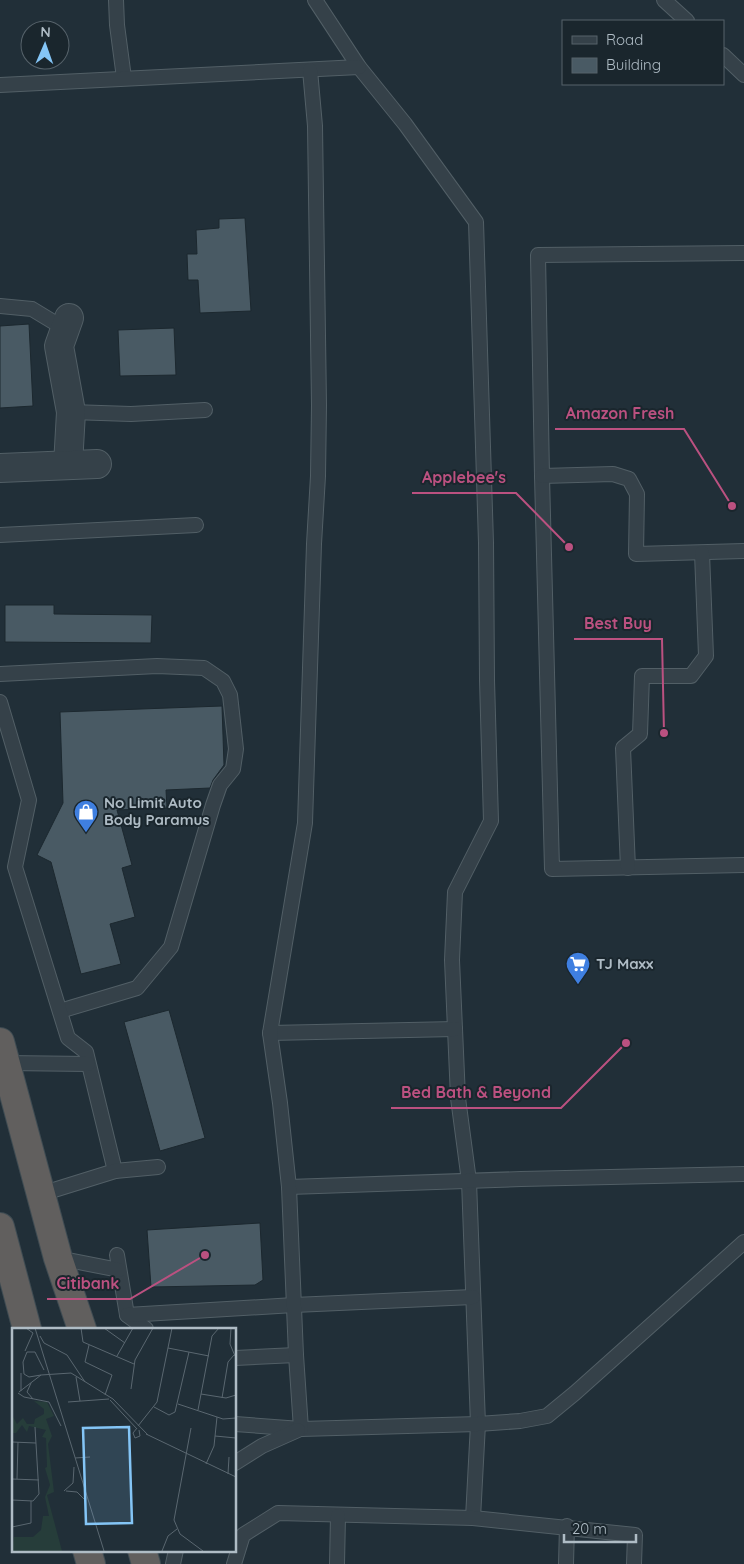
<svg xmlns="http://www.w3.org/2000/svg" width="744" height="1564" viewBox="0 0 744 1564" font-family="Quicksand,sans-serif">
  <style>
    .building { fill: #495a64; stroke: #1c282f }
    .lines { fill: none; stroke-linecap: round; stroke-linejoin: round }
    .service-casing { stroke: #525f66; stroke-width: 16 }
    .minor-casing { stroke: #525f66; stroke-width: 30 }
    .trunk-casing { stroke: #3f4c53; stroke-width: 30 }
    .service { stroke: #354149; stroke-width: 14 }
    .minor { stroke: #354149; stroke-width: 28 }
    .trunk { stroke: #615f5e; stroke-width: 28 }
    .labels { text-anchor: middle; stroke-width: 4; stroke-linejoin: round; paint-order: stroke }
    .poi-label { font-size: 15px; font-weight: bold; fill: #afbcc5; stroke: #1a262d; text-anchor: start }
    .inset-road { fill: none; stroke: #5a6770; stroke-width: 1 }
    .view { fill: #84c5f6; fill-opacity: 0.15; stroke: #84c5f6; stroke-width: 2.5 }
    .inset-edge { fill: none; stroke: #afbcc5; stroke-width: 2.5 }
    .leader { fill: none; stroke: #bb5180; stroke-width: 2 }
    .callout-dot { fill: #bb5180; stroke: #1a262d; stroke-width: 2 }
    .callout-label { font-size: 16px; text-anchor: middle; font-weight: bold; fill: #bb5180; stroke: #1a262d; stroke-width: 4; stroke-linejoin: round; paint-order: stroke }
  </style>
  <rect width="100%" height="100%" fill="#212f38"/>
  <g class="building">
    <polygon points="245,218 251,311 200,313 198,280 188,280 187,254 197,254 196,230 219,228 219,219"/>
    <polygon points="29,324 33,406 0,408 0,326"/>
    <polygon points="174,328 176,375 120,376 118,330"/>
    <polygon points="5,605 54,605 54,614 152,615 151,643 5,642"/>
    <polygon points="222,706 224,765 213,780 210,788 166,790 167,808 117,810 132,865 122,868 135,917 110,924 121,964 81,974 51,862 37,855 63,803 60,712"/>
    <polygon points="169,1010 205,1138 160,1151 124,1022"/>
    <polygon points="260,1223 263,1280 255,1285 151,1287 147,1230"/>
  </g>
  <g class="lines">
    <defs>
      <g id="service">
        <polyline points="116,0 117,25 124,78"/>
        <polyline points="315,0 359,67 405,124 476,222 486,543 487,680 491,821 455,892 452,960 458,1098 469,1181 478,1424 473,1518"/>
        <polyline points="664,0 687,21"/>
        <polyline points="723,55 744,75"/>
        <polyline points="0,85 359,67"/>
        <polyline points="744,253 538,255 542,476 552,869 744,865"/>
        <polyline points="0,306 32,309 65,329"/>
        <polyline points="71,412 131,414 205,410"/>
        <polyline points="542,476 613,474 629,479 637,494 636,554 744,551"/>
        <polyline points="0,535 196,525"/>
        <polyline points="0,674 157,666 204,668 223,681 230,695 236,749 233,769 220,785 213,805 171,947 137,988 60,1011"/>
        <polyline points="0,702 29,800 15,867 68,1038 86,1052 115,1171"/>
        <polyline points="628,868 623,748 640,734 642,676 691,676 706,656 702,553"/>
        <polyline points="270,1033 455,1029"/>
        <polyline points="6,1063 88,1064"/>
        <polyline points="289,1187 521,1179 744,1174"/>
        <polyline points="41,1194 115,1171 158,1167"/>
        <polyline points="117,1255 127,1315 146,1329"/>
        <polyline points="58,1258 119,1270"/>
        <polyline points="127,1315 294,1305 473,1297"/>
        <polyline points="235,1358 296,1355"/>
        <polyline points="235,1424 301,1429 478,1424 520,1421 547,1416 575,1393 744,1242"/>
        <polyline points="301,1429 296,1355 289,1187 280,1103 270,1033 305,823 314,544 318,476 319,405 315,126 310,70"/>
        <polyline points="235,1463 262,1446 298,1430"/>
        <polyline points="173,1564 176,1550"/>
        <polyline points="234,1564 243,1535 278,1513 473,1518 635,1535 634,1564"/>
        <polyline points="337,1564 338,1516"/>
        <polyline points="566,1564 567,1526"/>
      </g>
      <g id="minor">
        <polyline points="68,465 71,412 59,346 69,318"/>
        <polyline points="0,468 97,464"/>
      </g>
      <g id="trunk">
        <polyline points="0,1042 58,1258 82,1329"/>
        <polyline points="0,1227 27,1329"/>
        <polyline points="87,1550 91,1564"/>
        <polyline points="142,1550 146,1564"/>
      </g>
    </defs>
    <use href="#service" class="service-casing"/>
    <use href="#minor" class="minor-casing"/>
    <use href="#trunk" class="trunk-casing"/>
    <use href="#service" class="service"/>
    <use href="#minor" class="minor"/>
    <use href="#trunk" class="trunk"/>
  </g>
  <defs>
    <symbol id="shop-pin" viewBox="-11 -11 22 30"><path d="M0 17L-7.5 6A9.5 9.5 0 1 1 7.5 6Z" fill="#3f7fe0" stroke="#1a262d"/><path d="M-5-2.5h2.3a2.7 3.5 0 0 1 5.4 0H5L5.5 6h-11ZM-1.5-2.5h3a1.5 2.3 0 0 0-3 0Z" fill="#fff"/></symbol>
    <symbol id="supermarket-pin" viewBox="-11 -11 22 30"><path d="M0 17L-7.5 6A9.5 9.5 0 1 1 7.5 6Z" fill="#3f7fe0" stroke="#1a262d"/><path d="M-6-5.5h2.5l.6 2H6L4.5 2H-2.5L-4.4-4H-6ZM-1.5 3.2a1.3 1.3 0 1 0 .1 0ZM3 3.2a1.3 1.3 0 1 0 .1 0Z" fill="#fff"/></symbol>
  </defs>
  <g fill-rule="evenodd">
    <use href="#shop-pin" x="72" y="798" width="28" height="38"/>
    <use href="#supermarket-pin" x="564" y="950" width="28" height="38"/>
  </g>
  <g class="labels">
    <g class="poi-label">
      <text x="104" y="808">No Limit Auto<tspan x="104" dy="17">Body Paramus</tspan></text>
      <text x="596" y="969">TJ Maxx</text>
    </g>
  </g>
  <g transform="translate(12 1328)">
    <rect width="224" height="224" fill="#212f38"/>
    <path d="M 22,73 L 35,74 L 42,88 L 34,91 L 40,108 L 36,116 L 42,164 L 35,167 L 50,223 L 0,223 L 2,209 L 21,209 L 29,202 L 31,188 L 37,188 L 33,169 L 38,157 L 33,140 L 35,139 L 34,110 L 30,109 L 34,102 L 17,98 L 15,104 L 10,97 L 4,105 L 0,105 L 0,87 L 5,96 L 11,90 L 15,96 L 22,96 L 23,91 L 32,86 L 32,81 Z" fill="#263d3a"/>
    <path class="inset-road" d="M 23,0 L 92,223M 69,0 L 71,14 L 122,36M 92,0 L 113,15M 168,0 L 184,0M 219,0 L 218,16 L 223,28M 28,8 L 32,15 L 55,27 L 73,54M 77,17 L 73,34 L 100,47 L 93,67M 156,20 L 197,28M 13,23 L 21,5 L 14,0M 105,28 L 121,0M 29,47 L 17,49 L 12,46 L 11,34 L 15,24 L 23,24 L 32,42M 64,49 L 68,73M 19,55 L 15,64 L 21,71M 119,61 L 123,32 L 141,0M 9,63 L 9,45M 7,64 L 29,47 L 59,45 L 101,71 L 136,107M 6,65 L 12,69 L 37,74 L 49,98M 189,66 L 214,70 L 224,67M 210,70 L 216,34 L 222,27M 98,72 L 125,101M 56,74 L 97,71M 166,76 L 211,91 L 224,90M 142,79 L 157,87 L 163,84 L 177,24M 186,82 L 200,8 L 207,0M 126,98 L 145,74 L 160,0M 125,100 L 121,105 L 123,110 L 128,108 L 127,102M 179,100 L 162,192 L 168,206 L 191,223M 134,106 L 224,149M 203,108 L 224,110M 0,114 L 24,115M 63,130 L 78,129M 194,136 L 202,118 L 205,89M 216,146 L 217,129M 0,151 L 27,152M 5,151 L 6,114M 52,163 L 61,155 L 62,139M 54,163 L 65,164 L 73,172M 0,172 L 21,173 L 27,166 L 23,99M 0,199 L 19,195 L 19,173M 150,223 L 156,208 L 165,201"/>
    <path class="view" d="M 117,99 L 120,195 L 74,196 L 71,100 Z"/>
    <rect width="224" height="224" class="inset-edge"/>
  </g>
  <path class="leader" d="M732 506L684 429H555M569 547L516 493H412M664 733L662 639H574M626 1043L561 1108H391M205 1255L130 1299H47"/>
  <g class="callout-dot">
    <circle cx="732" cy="506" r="5"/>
    <circle cx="569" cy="547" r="5"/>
    <circle cx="664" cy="733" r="5"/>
    <circle cx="626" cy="1043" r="5"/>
    <circle cx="205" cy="1255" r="5"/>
  </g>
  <g class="callout-label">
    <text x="620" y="419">Amazon Fresh</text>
    <text x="464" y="483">Applebee's</text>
    <text x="618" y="629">Best Buy</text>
    <text x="476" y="1098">Bed Bath &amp; Beyond</text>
    <text x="88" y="1289">Citibank</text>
  </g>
  <rect x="562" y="20" width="162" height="65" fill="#1a262d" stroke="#56626a"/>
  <rect x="572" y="36" width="25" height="8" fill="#354149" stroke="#56626a"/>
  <text x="606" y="45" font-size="15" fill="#afbcc5">Road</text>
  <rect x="572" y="58" width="25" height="15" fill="#495a64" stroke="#56626a"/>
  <text x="606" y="70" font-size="15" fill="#afbcc5">Building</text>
  <g transform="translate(45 45) rotate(2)"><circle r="24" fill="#1a262d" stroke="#56626a"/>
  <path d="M0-4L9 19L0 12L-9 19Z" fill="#84c5f6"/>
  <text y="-8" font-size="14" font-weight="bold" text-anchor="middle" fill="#afbcc5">N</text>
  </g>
  <path d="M564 1534v8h72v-8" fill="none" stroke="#afbcc5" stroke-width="2.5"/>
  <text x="572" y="1534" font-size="15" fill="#afbcc5" stroke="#1a262d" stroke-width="4" paint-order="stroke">20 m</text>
</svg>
